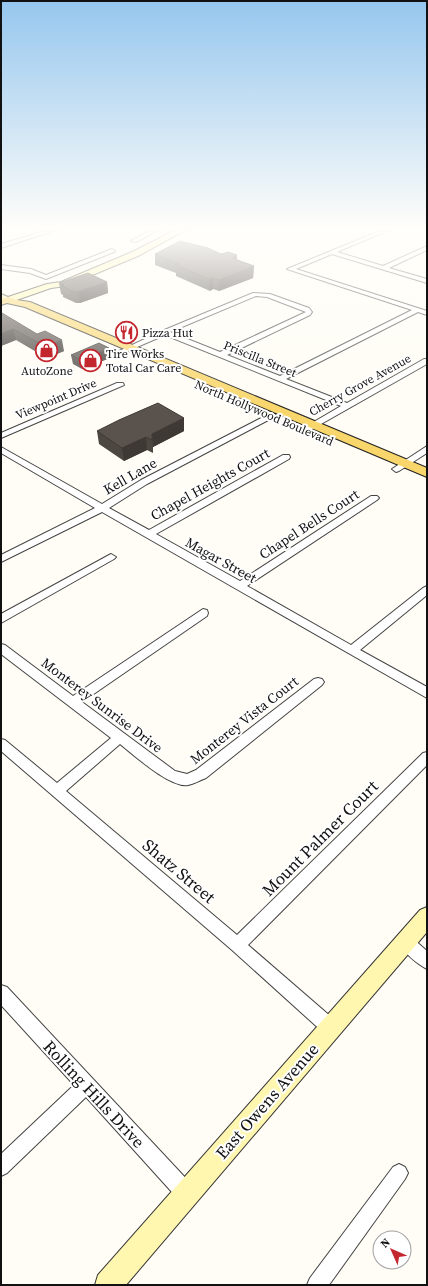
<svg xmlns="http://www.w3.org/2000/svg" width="428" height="1286" viewBox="0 0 428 1286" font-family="'Source Serif 4',serif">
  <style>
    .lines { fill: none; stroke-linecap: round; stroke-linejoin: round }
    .street-casing { stroke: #444; stroke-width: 2 }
    .secondary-casing { stroke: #333; stroke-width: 2 }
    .primary-casing { stroke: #222; stroke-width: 2 }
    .street { fill: #fff; fill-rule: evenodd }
    .secondary { fill: #fff6b0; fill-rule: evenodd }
    .primary { fill: #f9d66b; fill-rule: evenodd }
    .wall { fill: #4d4742 }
    .shaded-wall { fill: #3f3936 }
    .building { fill: #5a524d; stroke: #3f3936 }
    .labels { text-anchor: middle; stroke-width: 4; stroke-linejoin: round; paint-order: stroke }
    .far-poi-label { font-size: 12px; fill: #111; stroke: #fff; text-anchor: start }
    .far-street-label { font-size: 12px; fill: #111; stroke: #fff }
    .street-label { font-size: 14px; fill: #111; stroke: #fff }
    .near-street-label { font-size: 17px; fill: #111; stroke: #fff }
  </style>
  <rect width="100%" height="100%" fill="#fffdf5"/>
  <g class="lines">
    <defs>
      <g id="street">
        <polygon points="1,228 5,228 1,230"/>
        <polygon points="55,228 62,228 1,248 1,244"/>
        <polygon points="156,228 162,228 136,242 131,241"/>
        <path d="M 387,228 L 394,228 L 337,252 L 383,266 L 427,246 L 427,250 L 389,268 L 427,279 L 427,283 L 332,254 L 296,269 L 427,311 L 427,315 L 418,312 L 286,379 L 347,403 L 424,359 L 427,359 L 427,364 L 307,432 L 301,432 L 300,430 L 341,406 L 165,335 L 123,353 L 121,354 L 117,352 L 162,331 L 253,293 L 270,294 L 309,308 L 312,312 L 310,315 L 227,355 L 280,376 L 412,310 L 287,269 ZM 256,296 L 267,297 L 306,312 L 220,352 L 170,332 Z"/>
        <polygon points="112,249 115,251 114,252 46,279 30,273 1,269 1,265 31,269 46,275"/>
        <polygon points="117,383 123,383 124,385 1,438 1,433"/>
        <polygon points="269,414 275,414 276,416 147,484 109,508 149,530 283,455 289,455 290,457 289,459 156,534 240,581 371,496 377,496 379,498 377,500 247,586 351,645 423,588 427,586 427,595 360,650 427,687 427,698 102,512 1,562 1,555 95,508 1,453 1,447 102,504 141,480"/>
        <polygon points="427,446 427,453 399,471 396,472 392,469"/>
        <polygon points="111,554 116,557 114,559 1,623 1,614"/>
        <path d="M 203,609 L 207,610 L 208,613 L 207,616 L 82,702 L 175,771 L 187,774 L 196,770 L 314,679 L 318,678 L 322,679 L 324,682 L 322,685 L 206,778 C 200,780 194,784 188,785 C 170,788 134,755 120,744 L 66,791 L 237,935 L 423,753 L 427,752 L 427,765 L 248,945 L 337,1022 L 339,1028 L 337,1034 L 331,1036 L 325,1034 L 232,950 L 1,751 L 1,739 L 5,740 L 57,783 L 111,738 L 1,654 L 1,644 L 5,645 L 73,696 Z"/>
        <path d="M 406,934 L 411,937 L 427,951 L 427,969 C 417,964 403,952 398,942 L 401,937 Z"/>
        <polygon points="1,985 7,987 194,1187 196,1194 194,1201 187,1203 180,1201 86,1097 7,1173 1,1176 1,1154 74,1085 1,1005"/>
        <polygon points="399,1164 405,1167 408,1173 405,1179 329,1285 307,1285 310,1278 393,1167"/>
      </g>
      <g id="secondary">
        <polygon points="180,228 189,228 138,256 66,286 51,288 8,303 1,300 1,294 8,297 47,284 61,282 132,252"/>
        <polygon points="427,907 427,932 126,1285 95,1285 98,1275 420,910"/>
      </g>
      <polygon id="primary" points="8,297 17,300 30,302 427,468 427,477 25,307 7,303 1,305 1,299"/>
    </defs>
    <use href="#street" class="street-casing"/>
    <use href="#secondary" class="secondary-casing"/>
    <use href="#primary" class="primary-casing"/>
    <use href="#street" class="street"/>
    <use href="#secondary" class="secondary"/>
    <use href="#primary" class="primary"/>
  </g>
  <g class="wall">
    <polygon points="155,254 237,255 237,260 254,266 253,278 219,291 213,289 210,291 176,276 176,273 155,265"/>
    <polygon points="107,282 108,293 80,303 76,303 63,297 63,295 61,294 59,283"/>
    <polygon points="1,313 64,351 52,356 50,360 16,340 1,346"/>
    <polygon points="71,355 110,358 82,369 73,364"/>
    <polygon points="184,418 184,431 153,447 153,453 147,450 124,461 99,444 97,431"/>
  </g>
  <g class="shaded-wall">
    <polygon points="237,255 237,266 232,258"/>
    <polygon points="254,266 253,278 219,291 219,280"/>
    <polygon points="213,278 213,289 210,291 209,279"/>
    <polygon points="107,282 108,293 80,303 78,292"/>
    <polygon points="13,329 16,340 1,346 1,334"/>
    <polygon points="62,340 64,351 52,356 50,360 48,348 51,344"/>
    <polygon points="109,348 110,358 82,369 81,360"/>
    <polygon points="184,418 184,431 153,447 152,434"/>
    <polygon points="146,437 147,450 124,461 122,448"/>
  </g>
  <g class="building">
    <polygon points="180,241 208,248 221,254 228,252 237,255 232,258 254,266 219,280 213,278 209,279 175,265 179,264 155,254"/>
    <polygon points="88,273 107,282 78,292 74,292 62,286 64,285 59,283"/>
    <polygon points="1,313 2,313 37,334 45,331 62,340 51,344 48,348 13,329 1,334"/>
    <polygon points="99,343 109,348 81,360 71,355"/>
    <polygon points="158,403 184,418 152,434 152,440 146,437 122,448 97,431 119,420"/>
  </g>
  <linearGradient id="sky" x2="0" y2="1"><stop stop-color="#95c6ee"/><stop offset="0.56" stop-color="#fffefa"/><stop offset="1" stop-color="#fffefa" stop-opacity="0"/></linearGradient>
  <rect width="428" height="408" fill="url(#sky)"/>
  <defs>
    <symbol id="restaurant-ring" viewBox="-11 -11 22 22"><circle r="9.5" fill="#fff" stroke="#c4262e" stroke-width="1.5"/><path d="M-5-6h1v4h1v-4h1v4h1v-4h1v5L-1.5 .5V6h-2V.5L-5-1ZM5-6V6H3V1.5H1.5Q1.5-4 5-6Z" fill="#c4262e"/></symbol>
    <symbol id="shop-ring" viewBox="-11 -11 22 22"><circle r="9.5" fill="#fff" stroke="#c4262e" stroke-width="1.5"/><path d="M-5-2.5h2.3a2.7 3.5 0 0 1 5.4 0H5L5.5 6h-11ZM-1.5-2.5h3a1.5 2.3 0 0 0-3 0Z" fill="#c4262e"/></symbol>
  </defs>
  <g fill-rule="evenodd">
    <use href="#restaurant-ring" x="114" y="320" width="25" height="25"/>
    <use href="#shop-ring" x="34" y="338" width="25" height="25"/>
    <use href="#shop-ring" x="78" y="348" width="25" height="25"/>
  </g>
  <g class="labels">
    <g class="far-poi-label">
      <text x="142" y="337">Pizza Hut</text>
      <text x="106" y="358">Tire Works<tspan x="106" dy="14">Total Car Care</tspan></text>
      <text x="47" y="375" text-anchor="middle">AutoZone</text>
    </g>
    <g class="far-street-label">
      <text transform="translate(260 359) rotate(22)" y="4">Priscilla Street</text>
      <text transform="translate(360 385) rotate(-29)" y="4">Cherry Grove Avenue</text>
      <text transform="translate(56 399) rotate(-23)" y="4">Viewpoint Drive</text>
      <text transform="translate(264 413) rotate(23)" y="4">North Hollywood Boulevard</text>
    </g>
    <g class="street-label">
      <text transform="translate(130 476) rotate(-30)" y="5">Kell Lane</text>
      <text transform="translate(210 484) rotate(-29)" y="5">Chapel Heights Court</text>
      <text transform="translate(309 524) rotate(-33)" y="5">Chapel Bells Court</text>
      <text transform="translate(221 560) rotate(29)" y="5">Magar Street</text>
      <text transform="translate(102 705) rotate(37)" y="5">Monterey Sunrise Drive</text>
      <text transform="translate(244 720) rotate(-38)" y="5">Monterey Vista Court</text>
    </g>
    <g class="near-street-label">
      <text transform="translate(320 838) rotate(-45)" y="6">Mount Palmer Court</text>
      <text transform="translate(179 871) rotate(40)" y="6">Shatz Street</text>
      <text transform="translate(94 1094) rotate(47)" y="6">Rolling Hills Drive</text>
      <text transform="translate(267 1101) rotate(-49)" y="6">East Owens Avenue</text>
    </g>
  </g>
  <rect width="428" height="1286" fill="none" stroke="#111111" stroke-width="4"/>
  <g transform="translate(392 1250) rotate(315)"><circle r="19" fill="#ffffff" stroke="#a0a0a0"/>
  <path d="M0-3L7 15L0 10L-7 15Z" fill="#c4262e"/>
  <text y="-6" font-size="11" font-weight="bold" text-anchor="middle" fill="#111111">N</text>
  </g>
</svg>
